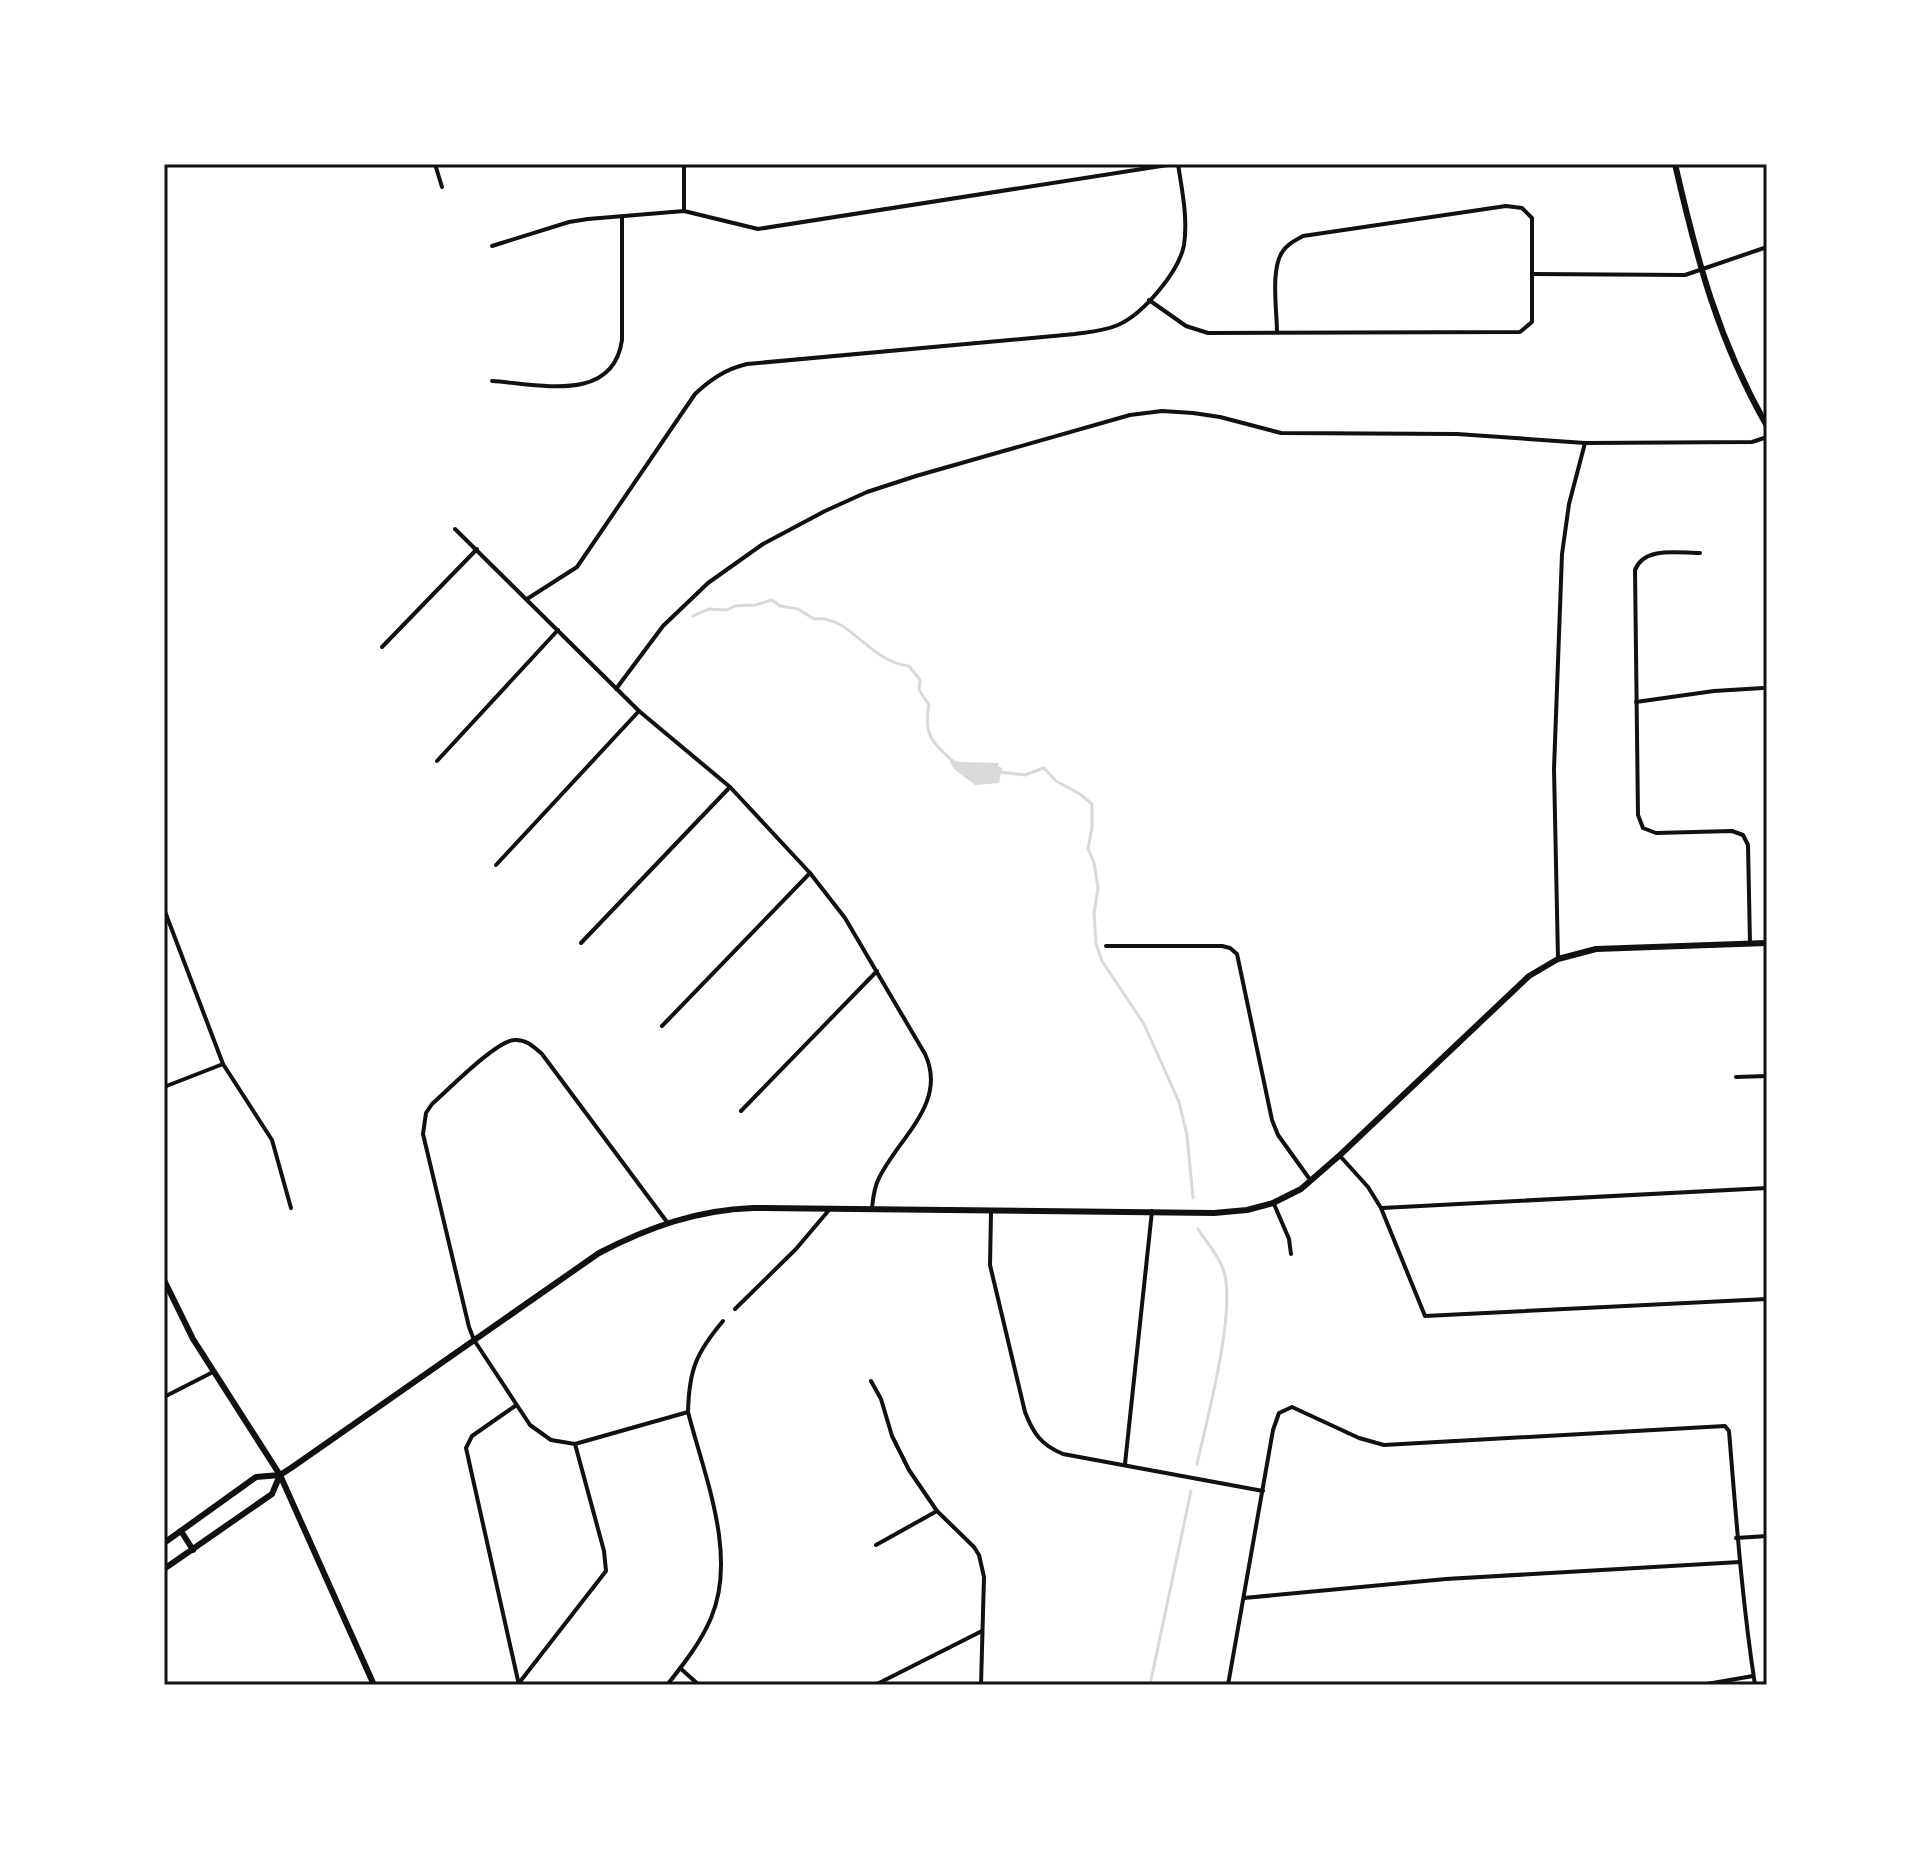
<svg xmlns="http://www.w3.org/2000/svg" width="1931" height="1849" viewBox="0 0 1931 1849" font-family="Raleway,sans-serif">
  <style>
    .water { fill: #d9d9d9 }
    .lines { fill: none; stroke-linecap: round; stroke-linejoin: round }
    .stream { stroke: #d9d9d9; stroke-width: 3 }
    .minor { stroke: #111; stroke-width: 4 }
    .tertiary { stroke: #111; stroke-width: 6 }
    .secondary { stroke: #111; stroke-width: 6 }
    .neatline { fill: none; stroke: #111; stroke-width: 3 }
  </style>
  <rect width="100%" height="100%" fill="#fff"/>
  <polygon class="water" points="953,760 961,762 999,763 998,766 1002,768 999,783 975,785 954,769 950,762"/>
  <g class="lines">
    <g class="stream">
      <path d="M 693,616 L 709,609 L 727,610 L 735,606 L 755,605 L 772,600 L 780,606 L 798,609 L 814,619 C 850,614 867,661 909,666 L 920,680 L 919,690 L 929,705 C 923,736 933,743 955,763"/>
      <polyline points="1000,772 1025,775 1044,768 1056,781 1080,794 1092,804 1092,827 1088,849 1094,863 1098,888 1094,913 1096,944 1102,961 1144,1024 1179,1102 1187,1135 1193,1198"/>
      <path d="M 1197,1464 C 1207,1419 1236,1313 1224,1272 C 1220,1257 1206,1242 1198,1229"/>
      <polyline points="1150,1685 1191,1491"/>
    </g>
    <g class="minor">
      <polyline points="435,164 442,187"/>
      <polyline points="684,211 684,164"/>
      <polyline points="492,246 569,222 588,219 684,211 758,229 1174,164"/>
      <polyline points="1533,274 1685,275 1767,247"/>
      <path d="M 1149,300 L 1186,326 L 1208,333 L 1520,332 L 1532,322 L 1532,218 L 1522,208 L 1506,206 L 1303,236 C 1296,240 1288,243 1283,251 C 1270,268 1277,311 1277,332"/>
      <path d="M 492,381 C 539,384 613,404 622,340 L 622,217"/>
      <path d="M 455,529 L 639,711 L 730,787 L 810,873 L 845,918 L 925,1054 C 948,1103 899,1137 879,1178 C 874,1187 873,1198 872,1208"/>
      <path d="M 1700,553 C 1679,553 1644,546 1635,570 L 1638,815 L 1643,828 L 1656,833 L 1732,831 L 1743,835 L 1748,845 L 1750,944"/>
      <path d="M 527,599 L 577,567 L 695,394 C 711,379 726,369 747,364 L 1075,334 C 1089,332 1104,331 1118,325 C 1143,314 1179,272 1184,245 C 1188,218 1182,190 1178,164"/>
      <polyline points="382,647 477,549"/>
      <polyline points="616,689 663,626 708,583 763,544 825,511 867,492 916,476 1130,415 1162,411 1193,413 1220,417 1281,433 1457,434 1585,443 1752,442 1767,437"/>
      <polyline points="1636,702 1714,691 1763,688"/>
      <polyline points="437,761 558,630"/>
      <polyline points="496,865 639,711"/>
      <polyline points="164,909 223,1064 272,1140 291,1208"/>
      <polyline points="581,943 730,787"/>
      <polyline points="1106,946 1222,946 1230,948 1237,954 1272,1120 1278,1135 1311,1181"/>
      <polyline points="1558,959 1554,769 1562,554 1569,504 1585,443"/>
      <polyline points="662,1026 810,873"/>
      <polyline points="1736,1077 1767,1076"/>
      <polyline points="164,1087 223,1064"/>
      <polyline points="741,1111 877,971"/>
      <polyline points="1340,1156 1368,1187 1381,1208 1425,1316 1767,1299"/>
      <polyline points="1274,1204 1289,1239 1291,1254"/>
      <polyline points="1382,1208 1767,1188"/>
      <path d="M 991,1212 L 990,1265 L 1025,1412 C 1033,1433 1041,1445 1063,1454 L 1263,1491"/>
      <path d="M 667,1222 L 542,1054 C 533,1046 526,1039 514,1040 C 496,1041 448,1090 432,1104 L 426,1113 L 423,1134 L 469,1327 L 474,1340 L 530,1425 L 551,1440 L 575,1444 L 688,1412"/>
      <polyline points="735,1309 796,1249 829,1210"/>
      <polyline points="871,1381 881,1399 892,1436 909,1470 937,1511 974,1547 979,1555 984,1577 981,1685"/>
      <polyline points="164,1397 213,1372"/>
      <polyline points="515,1406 472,1436 466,1448 519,1685"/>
      <polyline points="1125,1464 1152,1211"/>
      <polyline points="1736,1538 1767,1536"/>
      <polyline points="876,1545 937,1511"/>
      <polyline points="1244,1598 1446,1579 1740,1562"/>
      <polyline points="680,1668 699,1685"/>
      <polyline points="519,1683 606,1571 604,1551 575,1444"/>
      <path d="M 667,1685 C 683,1665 701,1642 711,1618 C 738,1555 704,1475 688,1412 C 689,1370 696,1353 723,1321"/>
      <polyline points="875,1685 982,1631"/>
      <path d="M 1228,1685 L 1273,1430 L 1279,1413 L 1292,1407 L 1359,1438 L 1384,1445 L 1725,1426 L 1729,1431 C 1736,1516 1742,1601 1755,1685"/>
      <polyline points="1701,1685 1753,1676"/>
    </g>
    <g class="tertiary">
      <polyline points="181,1531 193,1550"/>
      <polyline points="164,1543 256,1477 280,1475"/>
      <path d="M 164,1569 L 272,1494 L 280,1475 L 291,1468 L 599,1253 C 649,1227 697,1210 753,1208 L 1214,1213 L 1247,1210 L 1273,1203 L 1301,1189 L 1340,1155 L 1529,976 L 1558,959 L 1596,949 L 1767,943"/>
    </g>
    <g class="secondary">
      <path d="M 1675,164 C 1697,260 1718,340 1767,426"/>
      <polyline points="164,1280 193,1339 280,1475 374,1685"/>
    </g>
  </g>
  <rect width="1931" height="1849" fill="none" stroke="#ffffff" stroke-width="332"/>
  <rect x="166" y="166" width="1599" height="1517" class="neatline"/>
</svg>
